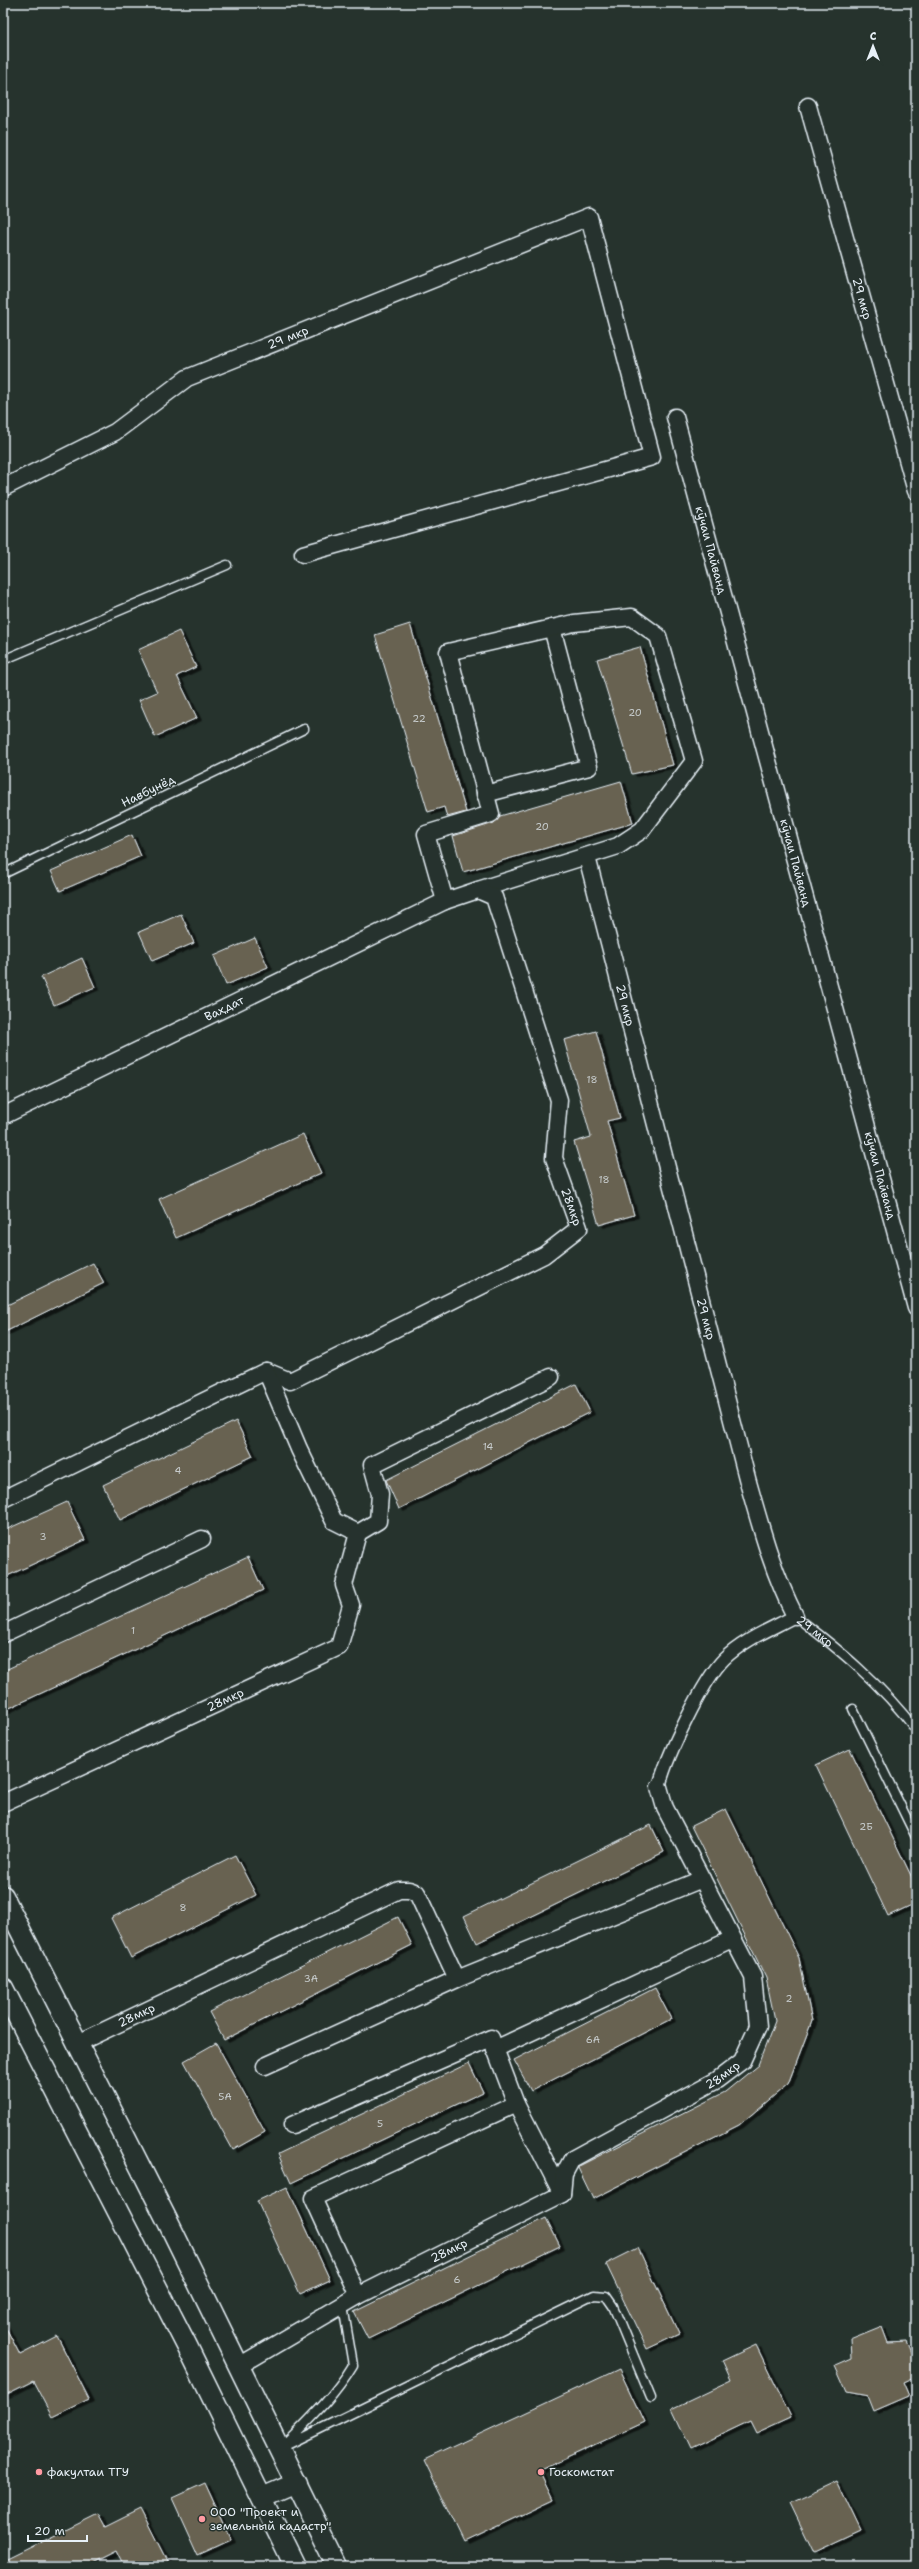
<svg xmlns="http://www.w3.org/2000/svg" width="919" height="2569" viewBox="0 0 919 2569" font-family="'Shantell Sans',sans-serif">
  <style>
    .building { fill: #686251; stroke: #e8f1f8; filter: url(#shadow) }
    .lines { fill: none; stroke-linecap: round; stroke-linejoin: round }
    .service-casing { stroke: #e8f1f8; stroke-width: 11 }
    .pedestrian-casing { stroke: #e8f1f8; stroke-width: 15 }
    .minor-casing { stroke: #e8f1f8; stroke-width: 19 }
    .tertiary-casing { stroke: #e8f1f8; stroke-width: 23 }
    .service { stroke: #26332d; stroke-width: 8 }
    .pedestrian { stroke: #26332d; stroke-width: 12 }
    .minor { stroke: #26332d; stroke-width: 16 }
    .tertiary { stroke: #26332d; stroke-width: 20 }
    .poi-dot { fill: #ff9aa2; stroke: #26332d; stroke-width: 1.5 }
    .labels { text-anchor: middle; stroke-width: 3; stroke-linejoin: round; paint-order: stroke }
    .number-label { font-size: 10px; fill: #c8cdce }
    .street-label { font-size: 12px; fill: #e8f1f8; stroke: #26332d }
    .poi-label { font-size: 12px; fill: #e8f1f8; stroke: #26332d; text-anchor: start }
  </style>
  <defs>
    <filter id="shadow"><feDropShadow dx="4.5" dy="2.5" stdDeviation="0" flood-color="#0009"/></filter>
  </defs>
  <rect width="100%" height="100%" fill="#26332d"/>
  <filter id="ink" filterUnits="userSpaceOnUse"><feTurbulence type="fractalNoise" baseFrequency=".025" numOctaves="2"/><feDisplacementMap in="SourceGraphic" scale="8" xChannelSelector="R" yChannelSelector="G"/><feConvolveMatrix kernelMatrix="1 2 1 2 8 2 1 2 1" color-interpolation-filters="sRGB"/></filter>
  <g filter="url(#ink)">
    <g class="building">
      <polygon points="410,624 466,812 447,817 444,807 428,812 375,635"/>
      <polygon points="179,631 196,667 177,676 197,718 155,737 139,700 157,692 138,650"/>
      <polygon points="640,647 673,765 632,774 597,659"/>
      <polygon points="621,781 633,823 463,872 453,836 494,823 500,816"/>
      <polygon points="132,835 141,856 60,891 51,871"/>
      <polygon points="181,914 194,943 152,961 139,932"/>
      <polygon points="255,938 268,967 226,985 214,956"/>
      <polygon points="82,958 95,987 54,1005 41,977"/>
      <polygon points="596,1031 620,1118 607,1121 634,1215 599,1225 574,1142 591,1137 564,1040"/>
      <polygon points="303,1134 321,1173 176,1238 159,1199"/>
      <polygon points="93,1263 104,1283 3,1333 3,1307"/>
      <polygon points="576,1384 590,1412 399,1509 386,1480"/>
      <polygon points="236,1421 253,1456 120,1520 103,1485"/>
      <polygon points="67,1502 85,1540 3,1578 3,1531"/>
      <polygon points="248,1557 263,1590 3,1711 3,1671"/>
      <polygon points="850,1749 916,1886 916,1903 888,1916 816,1765"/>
      <polygon points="726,1809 799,1958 812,2021 788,2084 739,2125 593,2199 578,2168 579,2166 725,2092 758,2065 775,2021 766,1978 691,1826"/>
      <polygon points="651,1825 664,1852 477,1943 464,1916"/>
      <polygon points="235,1855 256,1895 131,1958 111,1918"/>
      <polygon points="398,1917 412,1945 224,2040 209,2012"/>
      <polygon points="655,1988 671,2019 531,2091 514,2060"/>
      <polygon points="216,2043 265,2132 233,2150 184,2061"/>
      <polygon points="469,2063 483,2092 291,2183 278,2154"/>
      <polygon points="287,2187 330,2280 300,2294 257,2201"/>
      <polygon points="546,2218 560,2246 368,2339 354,2312"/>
      <polygon points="638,2248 679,2334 647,2349 606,2264"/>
      <polygon points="3,2322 20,2355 57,2336 89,2399 52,2417 33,2381 3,2396"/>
      <polygon points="882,2327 888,2343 906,2342 916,2365 916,2376 903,2382 909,2396 874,2411 868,2396 847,2392 835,2365 851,2358 850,2340"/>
      <polygon points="756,2345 791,2417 756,2433 750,2421 691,2449 672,2409 731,2381 722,2361"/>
      <polygon points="619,2369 644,2422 539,2471 553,2500 464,2542 424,2460"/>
      <polygon points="837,2481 861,2531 814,2553 790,2503"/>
      <polygon points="205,2483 231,2540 198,2555 172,2498"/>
      <polygon points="141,2509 170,2566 124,2566 117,2552 89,2566 3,2566 3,2561 98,2514 105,2527"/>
    </g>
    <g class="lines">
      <defs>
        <g id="service">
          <polyline points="3,660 227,565"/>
          <polyline points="3,874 304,729"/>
          <path id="s1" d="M 795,1616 C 840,1650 881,1684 916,1730"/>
          <polyline points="853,1709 916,1837"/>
          <path d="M 343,2306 L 353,2365 C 334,2397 307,2422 281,2448 L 594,2295 L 606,2296 L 613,2306 L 651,2398"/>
        </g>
        <path id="pedestrian" d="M 659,1787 C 666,1757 703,1680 724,1659 C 743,1640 771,1629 795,1616"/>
        <g id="minor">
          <path id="s2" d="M 808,106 L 916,491"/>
          <path id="s3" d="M 675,417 L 916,1308"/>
          <path id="s4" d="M 3,488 L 115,432 L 187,378 L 589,217 L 652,457 L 303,554"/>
          <polyline points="485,794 589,767 552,628"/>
          <path id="s5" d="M 587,857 L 748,1482 C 761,1528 773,1573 795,1616"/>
          <polyline points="445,901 426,834 491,814 448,652 574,623 632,617 658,636 694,761 642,830 618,846 478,890"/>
          <path id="s6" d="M 3,1116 L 445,901 L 478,890 L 494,897 L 559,1100 L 554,1158 L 579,1228 L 544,1255 L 290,1381 L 266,1371"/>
          <polyline points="3,1499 266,1371 299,1449 334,1521 358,1533 378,1521 380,1494 372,1465 551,1377"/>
          <polyline points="3,1634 202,1539"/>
          <polyline points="659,1787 665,1808 702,1879"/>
          <path id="s7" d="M 3,1803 L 339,1647 L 351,1605 L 344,1585 L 358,1533"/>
          <path id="s8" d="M 76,2044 L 399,1890 L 409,1890 L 417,1893 L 457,1979 L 265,2066"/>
          <polyline points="495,2049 732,1939"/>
          <polyline points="516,2104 562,2194"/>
          <path id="s9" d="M 292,2125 L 491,2038 L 516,2104 L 313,2198 L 358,2296 L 562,2194 L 564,2174 L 572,2159 L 717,2080 L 742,2061 L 758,2026 L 753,1977 L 702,1879 L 457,1979"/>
          <polyline points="239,2366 358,2296"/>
        </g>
        <g id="tertiary">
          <polyline points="3,1896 167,2220 337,2566"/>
          <polyline points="3,1988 187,2346 295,2566"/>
          <polyline points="262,2498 297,2483"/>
        </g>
      </defs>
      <use href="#service" class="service-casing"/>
      <use href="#pedestrian" class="pedestrian-casing"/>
      <use href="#minor" class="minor-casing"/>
      <use href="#tertiary" class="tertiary-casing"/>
      <use href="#service" class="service"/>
      <use href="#pedestrian" class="pedestrian"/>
      <use href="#minor" class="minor"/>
      <use href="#tertiary" class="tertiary"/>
    </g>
  </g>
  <g class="poi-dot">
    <circle cx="39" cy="2472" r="4"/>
    <circle cx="541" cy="2472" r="4"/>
    <circle cx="202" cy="2519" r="4"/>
  </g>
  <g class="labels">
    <g class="number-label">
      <text x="635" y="716">20</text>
      <text x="419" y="722">22</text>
      <text x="542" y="830">20</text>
      <text x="592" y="1083">18</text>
      <text x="604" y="1183">18</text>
      <text x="488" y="1450">14</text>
      <text x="178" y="1474">4</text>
      <text x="43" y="1540">3</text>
      <text x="133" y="1634">1</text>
      <text x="866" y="1830">2Б</text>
      <text x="183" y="1911">8</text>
      <text x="311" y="1982">3А</text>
      <text x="789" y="2002">2</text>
      <text x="593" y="2043">6А</text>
      <text x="225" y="2100">5А</text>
      <text x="380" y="2127">5</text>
      <text x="457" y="2283">6</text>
    </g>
    <g class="street-label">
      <text dy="4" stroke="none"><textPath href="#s2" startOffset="200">29 мкр</textPath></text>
      <text dy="4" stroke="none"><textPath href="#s4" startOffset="324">29 мкр</textPath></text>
      <text dy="4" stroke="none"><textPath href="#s3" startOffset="138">кӯчаи Пайванд</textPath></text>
      <text transform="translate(148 791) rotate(-26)" y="4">Навбунёд</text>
      <text dy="4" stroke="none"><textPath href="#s3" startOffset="462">кӯчаи Пайванд</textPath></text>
      <text dy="4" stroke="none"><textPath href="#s5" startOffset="153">29 мкр</textPath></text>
      <text dy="4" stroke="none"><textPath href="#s6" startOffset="246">Ваҳдат</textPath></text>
      <text dy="4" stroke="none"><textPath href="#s3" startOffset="786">кӯчаи Пайванд</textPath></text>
      <text dy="4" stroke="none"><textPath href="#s6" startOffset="867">28мкр</textPath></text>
      <text dy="4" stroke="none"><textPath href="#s5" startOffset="477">29 мкр</textPath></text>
      <text dy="4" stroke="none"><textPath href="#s1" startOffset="25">29 мкр</textPath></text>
      <text dy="4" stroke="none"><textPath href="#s7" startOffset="245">28мкр</textPath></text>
      <text dy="4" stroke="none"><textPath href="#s8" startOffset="67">28мкр</textPath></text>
      <text dy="4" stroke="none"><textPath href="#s9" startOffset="1057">28мкр</textPath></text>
      <text dy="4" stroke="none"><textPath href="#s9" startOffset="721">28мкр</textPath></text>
    </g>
    <g class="poi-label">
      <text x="47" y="2476">факултаи ТГУ</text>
      <text x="549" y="2476">Госкомстат</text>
      <text x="210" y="2516">ООО "Проект и<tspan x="210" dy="14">земельный кадастр"</tspan></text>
    </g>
  </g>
  <rect width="919" height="2569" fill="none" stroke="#26332d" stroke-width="16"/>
  <rect x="8" y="8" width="903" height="2553" fill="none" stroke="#e8f1f8" stroke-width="1.5" filter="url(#ink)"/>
  <g transform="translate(873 46)" stroke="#26332d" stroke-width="3" paint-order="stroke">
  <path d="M0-3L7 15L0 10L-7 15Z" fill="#e8f1f8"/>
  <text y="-6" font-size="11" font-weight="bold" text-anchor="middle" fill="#e8f1f8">С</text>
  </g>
  <path d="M28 2535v6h59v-6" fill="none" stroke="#e8f1f8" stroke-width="2"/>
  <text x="34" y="2535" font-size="12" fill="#e8f1f8" stroke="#26332d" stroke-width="3" paint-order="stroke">20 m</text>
</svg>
